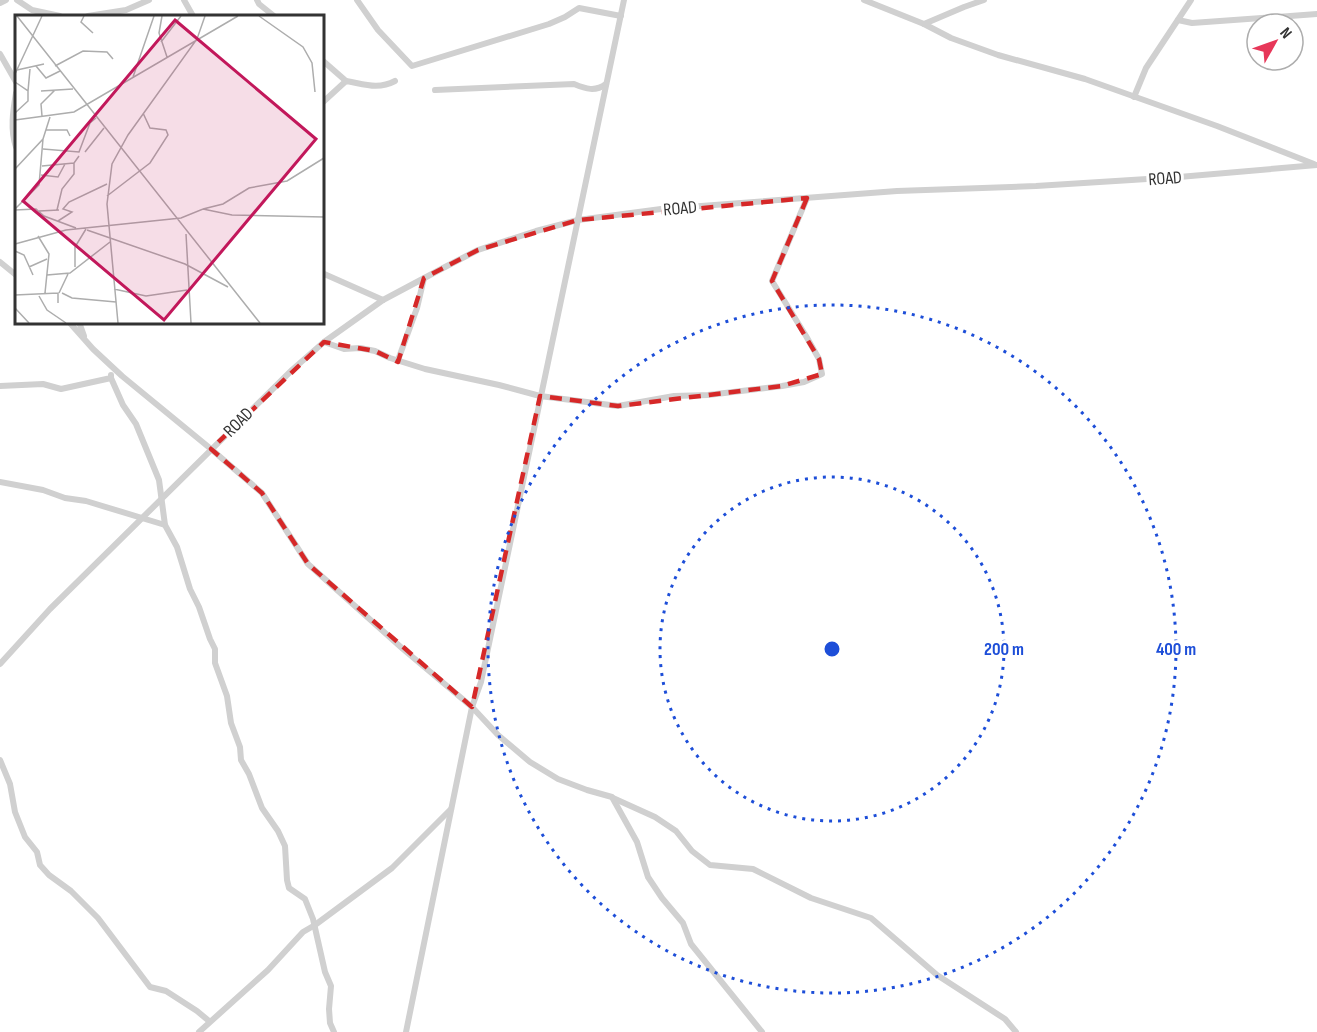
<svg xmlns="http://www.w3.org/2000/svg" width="1317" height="1032" viewBox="0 0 1317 1032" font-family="'Sofia Sans Condensed',sans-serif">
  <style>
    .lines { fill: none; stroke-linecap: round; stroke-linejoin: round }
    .minor { stroke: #d0d0d0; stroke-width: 6 }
    .marked { fill: none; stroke: #d62828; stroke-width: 4.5; stroke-dasharray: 12 8; stroke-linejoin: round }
    .ring { fill: none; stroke: #1d4ed8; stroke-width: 3; stroke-dasharray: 3 6 }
    .labels { text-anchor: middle; stroke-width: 6; stroke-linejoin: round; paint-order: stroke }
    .street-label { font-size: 18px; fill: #333; stroke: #fff }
    .inset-road { fill: none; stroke: #adadad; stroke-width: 1.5 }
    .view { fill: #c2185b; fill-opacity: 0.15; stroke: #c2185b; stroke-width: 3 }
    .inset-edge { fill: none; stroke: #333; stroke-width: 3 }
    .centre { fill: #1d4ed8; stroke: #fff; stroke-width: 3 }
    .ring-label { font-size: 18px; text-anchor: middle; font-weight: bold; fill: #1d4ed8; stroke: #fff; stroke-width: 6; stroke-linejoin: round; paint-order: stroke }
  </style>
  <rect width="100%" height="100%" fill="#fff"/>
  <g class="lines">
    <g class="minor">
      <polyline points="17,0 32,10 60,16"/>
      <polyline points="184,0 193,16"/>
      <polyline points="257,0 259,4 274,16"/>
      <polyline points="357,0 378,30 412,66 549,24 565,17 579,8 621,16"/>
      <polyline points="864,0 924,24 951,38 998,55 1085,79 1217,126 1314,164"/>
      <polyline points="0,3 6,0"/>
      <polyline points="88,16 126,10 149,0"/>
      <polyline points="1178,20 1192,23 1317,14"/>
      <polyline points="924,24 964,7 984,0"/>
      <polyline points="0,54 16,82"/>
      <polyline points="322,60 346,81"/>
      <path d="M 435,90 L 574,84 C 586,89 595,92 606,84"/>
      <path d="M 16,93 C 13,111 10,129 16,147"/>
      <polyline points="1134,97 1146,68 1191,0"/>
      <path d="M 322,103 L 346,81 C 364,84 378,90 395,81"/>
      <polyline points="0,262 16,275"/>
      <polyline points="322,273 383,300"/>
      <polyline points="69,322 93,349 122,376 211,449 262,493 308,564 403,649 472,707 498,735 530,762 558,779 587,790 612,797 637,842 648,877 662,898 683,923 691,944 762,1032"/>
      <polyline points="79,322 84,336"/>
      <polyline points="324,342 344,349 360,348 375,351 390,358 425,369 499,385 540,396 618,406 674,396 708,395 782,386 804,382 822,374 819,359 806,336 772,281 807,198"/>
      <polyline points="398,360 417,308 424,278"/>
      <polyline points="111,378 123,405 136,424 159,480 165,525 177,547 190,589 199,607 210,639 215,649 215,663 227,696 231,723 240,747 241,760 249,774 262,808 278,831 285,846 287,880 289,888 305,899 313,919 325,972 331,986 329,1009 330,1023 334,1032"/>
      <polyline points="0,386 43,384 61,389 111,378 111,375"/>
      <polyline points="0,482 43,490 65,498 86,501 165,525"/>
      <polyline points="0,664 50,609 292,370 324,342 383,300 445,267 478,250 536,231 578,220 661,209 897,191 1036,186 1179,177 1317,165"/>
      <polyline points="0,760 10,784 15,812 25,837 37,852 40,865 49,875 71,891 98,918 150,987 166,991 197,1011 209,1021"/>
      <polyline points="613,798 655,817 676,831 692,851 710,865 753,869 811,898 871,918 937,975 1005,1019 1016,1032"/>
      <polyline points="199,1032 268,970 303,932 315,925 392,868 451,809"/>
      <polyline points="406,1032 472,707 481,682 624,0"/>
    </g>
  </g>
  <path class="marked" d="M 807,198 L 772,281 L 819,359 L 822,374 L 782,386 L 618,406 L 540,396 L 472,707 L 308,564 L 262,493 L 211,449 L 324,342 L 375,351 L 398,362 L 424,278 L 478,250 L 578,220 Z"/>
  <g class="ring">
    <circle cx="832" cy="649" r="172"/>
    <circle cx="832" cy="649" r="344"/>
  </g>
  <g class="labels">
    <g class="street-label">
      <text transform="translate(1165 178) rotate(-4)" y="6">ROAD</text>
      <text transform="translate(680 208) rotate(-5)" y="6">ROAD</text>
      <text transform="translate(238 422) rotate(-45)" y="6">ROAD</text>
    </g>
  </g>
  <g transform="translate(15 15)">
    <rect width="309" height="309" fill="#fff"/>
    <path class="inset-road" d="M 2,1 L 245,308M 69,1 L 66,7 L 78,18M 147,1 L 144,18 L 152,42M 244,1 L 288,32 L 297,48 L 300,77M 146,27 L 166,1M 21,51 L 31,63 L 45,56M 40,51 L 68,36 L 92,37 L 98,44M 2,55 L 29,49M 0,59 L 27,1M 118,62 L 139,1M 0,67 L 13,76 L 13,86 L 0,98M 13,76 L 15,54M 26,76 L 58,74M 27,101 L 26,89 L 40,75M 0,105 L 59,97 L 223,1M 31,115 L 52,115 L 55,121M 28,134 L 64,137 L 75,108 L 81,103M 70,137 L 89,113M 27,151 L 59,148M 0,154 L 28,124 L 35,102M 26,160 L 43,162 L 50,149M 92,181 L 135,148 L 153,120 L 151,115 L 135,113 L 128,98M 0,194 L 24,170 L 28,124M 188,194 L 208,189 L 234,173 L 272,166 L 309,143M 0,195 L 21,194 L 29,201 L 61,213M 42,195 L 47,174 L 59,159 L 59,148 L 64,141M 24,196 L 44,195M 43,206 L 57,197 L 48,194 L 54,187 L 92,169M 72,215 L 170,249 L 213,272M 171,219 L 176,308M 23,221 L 34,239 L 30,278M 0,229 L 51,215 L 166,203 L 188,194 L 217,200 L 309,202M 0,236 L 9,240 L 18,260M 14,252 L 32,244M 60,252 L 60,232 L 71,214M 32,260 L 55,258 L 95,227M 99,274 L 131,281 L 172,275M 44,278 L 53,259M 47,278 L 57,283 L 101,287M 0,280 L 43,278 L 43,288M 24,281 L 32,295 L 51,308M 0,293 L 14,308M 103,308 L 92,189 L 97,149 L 113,120 L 182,24 L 190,1"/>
    <path class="view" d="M 160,5 L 301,124 L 149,305 L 8,186 Z"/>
    <rect width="309" height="309" class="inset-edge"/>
  </g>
  <circle cx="832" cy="649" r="9" class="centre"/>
  <g class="ring-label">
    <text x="1004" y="655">200 m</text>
    <text x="1176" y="655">400 m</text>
  </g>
  <g transform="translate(1275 42) rotate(50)"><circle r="28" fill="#ffffff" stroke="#adadad" stroke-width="1.5"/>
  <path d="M0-4.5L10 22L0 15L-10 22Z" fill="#e73759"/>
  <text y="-9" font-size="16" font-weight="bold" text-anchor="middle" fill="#333333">N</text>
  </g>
</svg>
